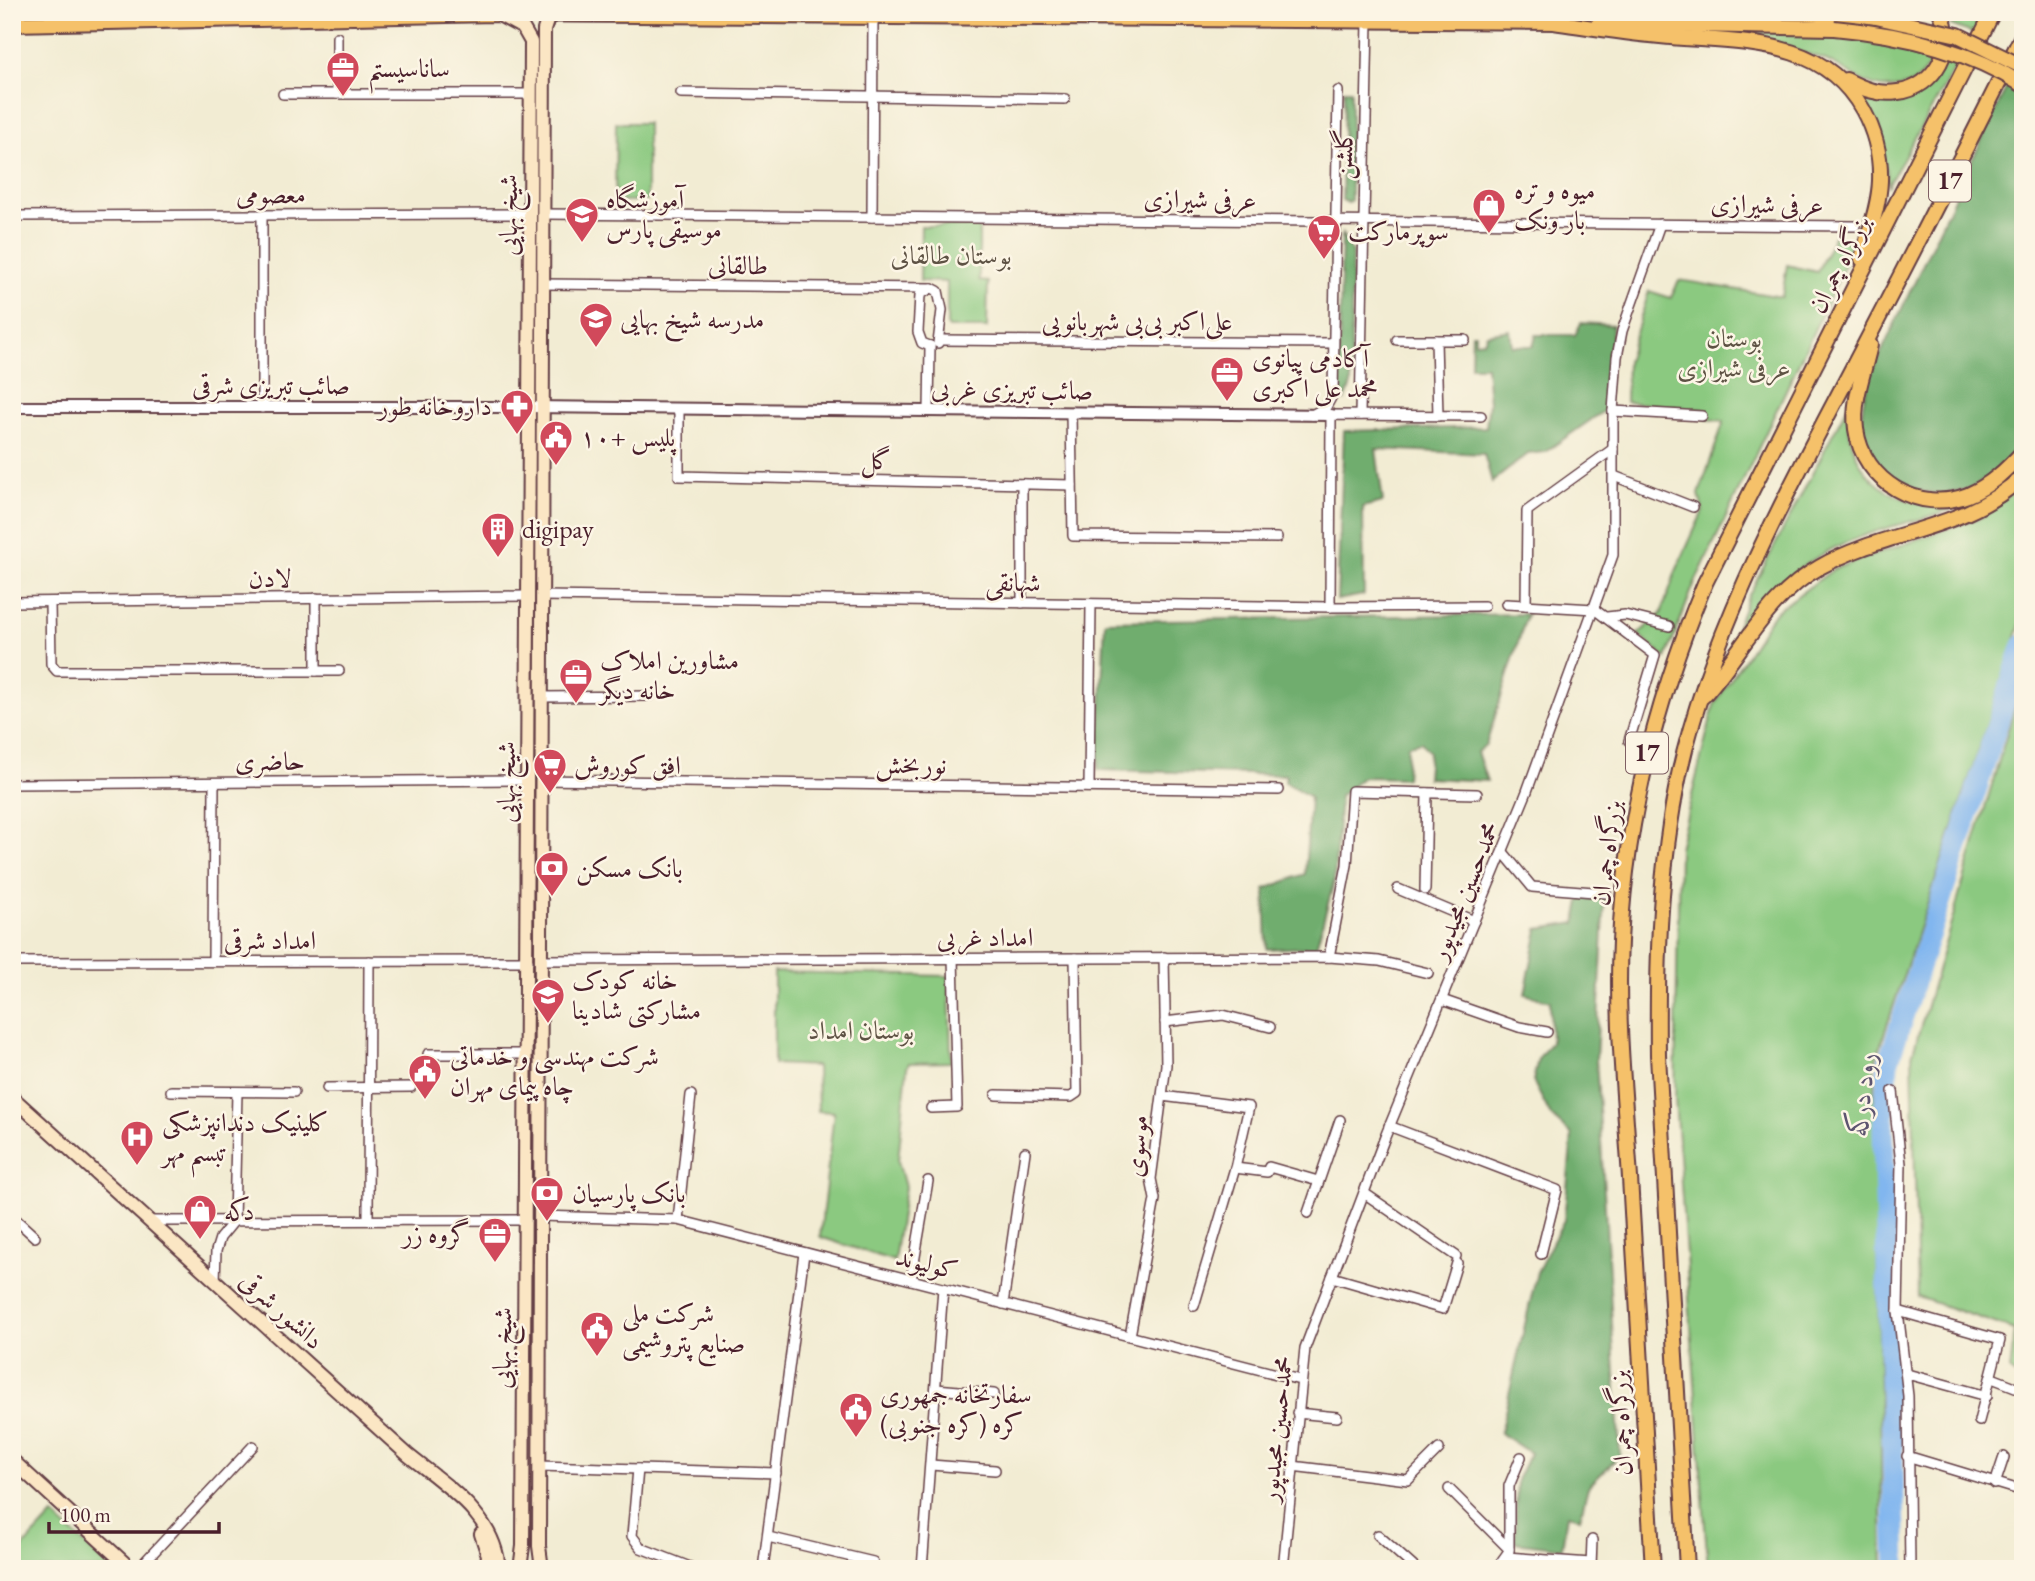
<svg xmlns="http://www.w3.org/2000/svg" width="2035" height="1581" viewBox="0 0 2035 1581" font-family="'EB Garamond',Amiri,serif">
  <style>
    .green { fill: #8bc980; stroke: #6a7456; stroke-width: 2 }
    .forest { fill: #70ad6e; stroke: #5d664c; stroke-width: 2 }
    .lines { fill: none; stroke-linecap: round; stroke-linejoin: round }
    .river { stroke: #81b6ef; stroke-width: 21 }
    .minor-casing { stroke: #633e44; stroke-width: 12 }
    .tertiary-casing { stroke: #633e44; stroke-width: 14 }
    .secondary-casing { stroke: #633e44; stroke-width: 16 }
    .primary-casing { stroke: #633e44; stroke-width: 18 }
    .trunk-casing { stroke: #633e44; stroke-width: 18 }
    .minor { stroke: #fff; stroke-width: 9 }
    .tertiary { stroke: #fff; stroke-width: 10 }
    .secondary { stroke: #fbe6c4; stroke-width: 12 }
    .primary { stroke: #f5c16b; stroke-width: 14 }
    .trunk { stroke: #f5c16b; stroke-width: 14 }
    .primary-bridge-casing { stroke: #633e44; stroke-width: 18; stroke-linecap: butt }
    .primary-bridge { stroke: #f5c16b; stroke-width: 14 }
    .labels { text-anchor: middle; stroke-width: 5; stroke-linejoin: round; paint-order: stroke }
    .shield { fill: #fcf5e5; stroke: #7f5f63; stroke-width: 2 }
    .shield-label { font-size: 24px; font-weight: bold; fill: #4a1f2b }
    .poi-label { font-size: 26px; fill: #4a1f2b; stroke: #fcf5e5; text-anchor: start }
    .street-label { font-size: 26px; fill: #4a1f2b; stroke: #fcf5e5 }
    .park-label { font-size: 26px; fill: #5e5244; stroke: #fcf5e5 }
    .water-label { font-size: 28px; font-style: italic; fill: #5d5470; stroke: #fcf5e5 }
  </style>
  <rect width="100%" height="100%" fill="#fcf5e5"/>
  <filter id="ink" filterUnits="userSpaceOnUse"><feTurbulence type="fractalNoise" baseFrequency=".0143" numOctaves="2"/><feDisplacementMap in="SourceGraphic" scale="14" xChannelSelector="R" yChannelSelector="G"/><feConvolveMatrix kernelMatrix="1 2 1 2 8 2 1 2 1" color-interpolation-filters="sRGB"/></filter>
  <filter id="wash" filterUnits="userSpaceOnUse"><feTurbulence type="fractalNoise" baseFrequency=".00686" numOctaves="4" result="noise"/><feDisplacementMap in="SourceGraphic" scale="28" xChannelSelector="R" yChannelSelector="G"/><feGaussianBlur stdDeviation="1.57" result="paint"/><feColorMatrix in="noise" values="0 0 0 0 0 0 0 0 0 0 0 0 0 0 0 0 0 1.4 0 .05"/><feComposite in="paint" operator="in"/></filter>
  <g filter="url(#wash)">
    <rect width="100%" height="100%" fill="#f2ecd3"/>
    <g class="green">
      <polygon points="1944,12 1986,12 1976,35 1951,25"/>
      <path d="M 1765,30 C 1822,32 1880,37 1936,52 C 1929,67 1921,82 1904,86 C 1867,96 1847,65 1815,56 C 1771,44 1711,40 1665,33 Z"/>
      <path d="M 1949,55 L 1960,59 L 1888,185 L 1886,169 L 1854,90 C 1900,116 1918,85 1949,55 Z"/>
      <polygon points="616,123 647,123 647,201 615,201"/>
      <polygon points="921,226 979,226 979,281 988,282 987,328 949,328 947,325 947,282 920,281"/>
      <polygon points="1835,235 1850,243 1845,265 1693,587 1666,658 1638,634 1661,614 1676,571 1703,511 1699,494 1724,421 1707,419 1707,410 1626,402 1627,362 1649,291 1671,298 1679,280 1782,297 1787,265 1817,272"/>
      <path d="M 1848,405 C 1846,483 1899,514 1971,502 C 1937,517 1902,522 1868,534 C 1806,555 1772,587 1733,637 L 1748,597 Z"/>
      <polygon points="2023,483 2023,616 1874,1065 1883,1569 1708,1569 1675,1099 1679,848 1714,705 1774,613 1834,569 1984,516"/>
      <polygon points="2023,679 2023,1381 2010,1371 2015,1330 1918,1297 1912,1056"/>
      <polygon points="774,972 949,976 951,1062 909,1063 907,1068 898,1161 905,1187 894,1261 820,1237 834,1112 818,1111 817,1066 774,1064"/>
      <polygon points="53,1515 112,1569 12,1569 12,1559"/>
    </g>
    <g class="forest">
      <path d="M 2009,82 L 2023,91 L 2023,442 C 2008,459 1988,483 1965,490 C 1928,501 1873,484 1864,442 C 1859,419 1863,399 1869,378 Z"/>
      <polygon points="1344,90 1351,90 1351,200 1348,203 1342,200"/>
      <polygon points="1342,234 1352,253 1351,385 1345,400 1338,398"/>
      <polygon points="1581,323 1613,325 1605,410 1545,452 1528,454 1492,482 1484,454 1376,449 1383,502 1363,507 1364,595 1337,600 1344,431 1486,427 1489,403 1486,366 1471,366 1472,333 1475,333 1475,342 1484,341 1487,334 1510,330 1512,346 1533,346 1536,335 1575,335"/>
      <polygon points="1527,614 1486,745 1477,752 1487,781 1427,778 1429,752 1421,742 1408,745 1406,778 1363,777 1340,796 1334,882 1316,947 1267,949 1265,889 1305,874 1310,797 1285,782 1286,775 1098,770 1105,621"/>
      <polygon points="1581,895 1605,896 1596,1059 1620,1455 1588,1487 1580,1518 1567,1515 1562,1548 1515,1542 1517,1480 1530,1453 1500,1433 1537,1272 1564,1220 1572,1135 1551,1116 1533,1081 1538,1059 1551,1042 1550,1001 1525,994 1538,929 1576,923"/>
    </g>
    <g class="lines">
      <polyline class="river" points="1896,1569 1883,1129 1888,1063 2023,645"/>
    </g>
  </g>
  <g filter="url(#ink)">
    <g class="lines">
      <defs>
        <g id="minor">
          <polyline points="681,93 1065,99"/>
          <polyline points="283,94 531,94"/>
          <polyline points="337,94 337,37"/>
          <polyline points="544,214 1855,226"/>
          <polyline points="12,216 531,214"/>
          <polyline points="872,217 873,17"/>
          <polyline points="543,284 932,288"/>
          <polyline points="932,288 938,291 942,310 938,343"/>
          <polyline points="929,289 920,295 918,332 922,343 930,346"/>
          <polyline points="12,310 15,310"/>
          <polyline points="940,340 1333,343"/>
          <polyline points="1397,340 1465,340"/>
          <polyline points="1436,340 1438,416"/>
          <polyline points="262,408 262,215"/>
          <polyline points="679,409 679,476 1072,485"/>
          <polyline points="929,411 930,346"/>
          <polyline points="1613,411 1702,416"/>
          <polyline points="1071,413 1073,536 1277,538"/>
          <polyline points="1312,415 1326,407 1333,394 1338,91"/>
          <polyline points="1360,415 1368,21"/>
          <polyline points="1614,476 1693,507"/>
          <polyline points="542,596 1330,607 1484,606"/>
          <polyline points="316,598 316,671"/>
          <polyline points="12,602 528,596"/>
          <polyline points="50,602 51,664 57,671 339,671"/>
          <polyline points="1022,603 1022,484"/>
          <polyline points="1506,604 1594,609 1655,655 1629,741"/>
          <polyline points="1526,605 1527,511 1613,449"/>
          <polyline points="1330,607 1331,415 1481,416"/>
          <polyline points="1607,617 1625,615 1669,626"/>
          <polyline points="542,697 649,696"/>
          <polyline points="541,780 1279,790"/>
          <polyline points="12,784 528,780"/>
          <polyline points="1089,787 1091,604"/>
          <polyline points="1503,852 1532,887 1606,893"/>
          <polyline points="1398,889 1474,921"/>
          <polyline points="1425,890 1427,793"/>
          <polyline points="1329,957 1347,865 1352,791 1477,794"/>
          <polyline points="541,960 1329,957 1379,961 1428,973"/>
          <polyline points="213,961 214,783"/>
          <polyline points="12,962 528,961"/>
          <polyline points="1442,1000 1519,1027 1547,1032"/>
          <polyline points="1165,1022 1223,1015 1270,1027"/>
          <polyline points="428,1054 527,1054"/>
          <polyline points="327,1088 411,1087"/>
          <polyline points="171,1091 294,1092"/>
          <polyline points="1893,1091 1901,1164 1898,1311 1908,1396 1910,1569"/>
          <polyline points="996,1095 1071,1097 1077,1093 1075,958"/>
          <polyline points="1162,1096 1249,1107 1235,1168 1194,1306"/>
          <polyline points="931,1108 957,1107 953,958"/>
          <polyline points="1389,1126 1557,1190 1541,1254"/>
          <polyline points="1235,1168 1267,1172 1269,1167 1318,1181"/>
          <polyline points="1364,1193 1456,1256"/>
          <polyline points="1308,1213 1340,1120"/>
          <polyline points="12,1216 35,1237"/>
          <polyline points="540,1216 678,1220 1300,1380"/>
          <polyline points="368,1220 369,961"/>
          <polyline points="678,1220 691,1095"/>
          <polyline points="149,1221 526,1220"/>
          <polyline points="1332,1277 1443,1309 1457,1263"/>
          <polyline points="911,1280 928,1181"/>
          <polyline points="215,1281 216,1251 220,1238 234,1221 237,1092"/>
          <polyline points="1003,1304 1025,1152"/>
          <polyline points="1898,1311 2000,1340 1979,1421"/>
          <polyline points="1130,1336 1155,1199 1151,1179 1166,1065 1164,957"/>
          <polyline points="1907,1374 1987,1396"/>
          <polyline points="1992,1378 2023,1390"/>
          <polyline points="936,1389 994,1394"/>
          <polyline points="1297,1413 1337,1417"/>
          <polyline points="1907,1456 2023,1491"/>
          <polyline points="931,1465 995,1470"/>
          <polyline points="539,1466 776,1473"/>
          <polyline points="1292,1466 1408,1480 1439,1449"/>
          <polyline points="638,1469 632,1536 641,1548 695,1569"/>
          <polyline points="1995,1484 2004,1457"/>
          <polyline points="1449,1489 1509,1549"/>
          <polyline points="1378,1535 1416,1569"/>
          <polyline points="768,1537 873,1562"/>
          <polyline points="1507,1557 1591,1563"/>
          <polyline points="1591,1567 1592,1540"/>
          <polyline points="138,1569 253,1446"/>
          <polyline points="763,1569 804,1253"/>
          <polyline points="922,1569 943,1288"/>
          <polyline points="1283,1569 1305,1348 1385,1137 1526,794 1613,555 1613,411 1617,357 1622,331 1660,224"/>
          <polyline points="1496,1569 1509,1551 1509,1486 1521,1457"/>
        </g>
        <polyline id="tertiary" points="12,407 529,407 1331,415"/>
        <g id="secondary">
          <polyline points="499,15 523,28 531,42 523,1546 520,1569"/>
          <path d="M 12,1097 L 408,1455 C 446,1486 495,1515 499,1569"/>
          <polyline points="12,1460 131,1569"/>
          <polyline points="481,1534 488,1555 486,1569"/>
          <polyline points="542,1569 539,1546 544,30 548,18 558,14"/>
        </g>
        <g id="primary">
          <polyline points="1780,12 1876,17"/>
          <polyline points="1599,23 1834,28"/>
          <polyline points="12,24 495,14 1565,22"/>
        </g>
        <g id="trunk">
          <path d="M 1554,22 C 1589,27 1625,33 1660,36 C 1735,44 1821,34 1863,110 C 1875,132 1881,156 1880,181 C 1879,207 1868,234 1862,259"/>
          <path d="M 1846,80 C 1863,89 1878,95 1898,92 C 1935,88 1958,45 1940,12"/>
          <path d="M 1870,345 C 1864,373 1852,401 1856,429 C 1863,482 1919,514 1968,495 C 1990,486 2007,469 2023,452"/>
          <path d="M 1703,696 C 1743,652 1766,597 1820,567 C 1887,529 1964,532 2023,476"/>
          <path d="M 1653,1569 C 1645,1439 1637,1309 1630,1178 C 1625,1100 1616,1020 1620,941 C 1626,817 1657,698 1705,583 L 1993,12"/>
          <path d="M 1687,1569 L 1658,1055 C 1657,961 1659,868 1679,775 C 1710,633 1785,497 1852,369 C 1910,258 1967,147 2023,34"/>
        </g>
      </defs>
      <use href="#minor" class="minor-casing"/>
      <use href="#tertiary" class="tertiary-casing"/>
      <use href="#secondary" class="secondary-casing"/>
      <use href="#primary" class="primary-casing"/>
      <use href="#trunk" class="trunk-casing"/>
      <use href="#minor" class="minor"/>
      <use href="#tertiary" class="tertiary"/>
      <use href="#secondary" class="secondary"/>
      <use href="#primary" class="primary"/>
      <use href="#trunk" class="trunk"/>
      <defs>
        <g id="primary-bridge">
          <polyline points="1876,17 1958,35 2023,67"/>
          <path d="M 1834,28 C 1900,34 1967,49 2023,85"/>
        </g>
      </defs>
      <use href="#primary-bridge" class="primary-bridge-casing"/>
      <use href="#primary-bridge" class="primary-bridge"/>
    </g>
  </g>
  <defs>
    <symbol id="office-pin" viewBox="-11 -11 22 30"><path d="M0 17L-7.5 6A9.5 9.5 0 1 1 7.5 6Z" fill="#d1495b" stroke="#fcf5e5"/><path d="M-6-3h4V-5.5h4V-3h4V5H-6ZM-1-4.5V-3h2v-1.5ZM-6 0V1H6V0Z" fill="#fff"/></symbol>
    <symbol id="shop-pin" viewBox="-11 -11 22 30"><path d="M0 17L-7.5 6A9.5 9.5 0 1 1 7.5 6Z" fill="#d1495b" stroke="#fcf5e5"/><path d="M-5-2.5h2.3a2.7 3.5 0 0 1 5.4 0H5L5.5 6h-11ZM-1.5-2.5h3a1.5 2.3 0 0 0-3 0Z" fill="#fff"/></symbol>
    <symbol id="university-pin" viewBox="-11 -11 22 30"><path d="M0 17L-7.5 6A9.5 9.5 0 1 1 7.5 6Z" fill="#d1495b" stroke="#fcf5e5"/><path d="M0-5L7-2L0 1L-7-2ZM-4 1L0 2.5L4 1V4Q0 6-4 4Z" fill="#fff"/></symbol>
    <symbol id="supermarket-pin" viewBox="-11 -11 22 30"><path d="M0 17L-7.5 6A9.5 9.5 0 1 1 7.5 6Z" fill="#d1495b" stroke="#fcf5e5"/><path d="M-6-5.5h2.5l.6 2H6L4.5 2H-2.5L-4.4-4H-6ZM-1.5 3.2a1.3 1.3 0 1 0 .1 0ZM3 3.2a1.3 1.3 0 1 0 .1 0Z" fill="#fff"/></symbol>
    <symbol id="school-pin" viewBox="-11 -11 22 30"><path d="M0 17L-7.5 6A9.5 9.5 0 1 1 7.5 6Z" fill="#d1495b" stroke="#fcf5e5"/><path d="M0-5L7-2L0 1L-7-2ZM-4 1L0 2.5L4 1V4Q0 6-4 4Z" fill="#fff"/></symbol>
    <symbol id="pharmacy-pin" viewBox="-11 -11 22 30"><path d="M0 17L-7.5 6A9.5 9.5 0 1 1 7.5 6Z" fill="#d1495b" stroke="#fcf5e5"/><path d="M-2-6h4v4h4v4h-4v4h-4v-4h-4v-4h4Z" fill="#fff"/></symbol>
    <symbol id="civic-pin" viewBox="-11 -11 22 30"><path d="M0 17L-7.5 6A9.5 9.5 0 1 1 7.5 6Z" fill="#d1495b" stroke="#fcf5e5"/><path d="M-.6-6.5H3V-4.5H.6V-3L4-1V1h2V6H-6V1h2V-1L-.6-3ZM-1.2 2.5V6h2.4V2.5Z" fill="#fff"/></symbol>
    <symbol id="building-pin" viewBox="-11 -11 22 30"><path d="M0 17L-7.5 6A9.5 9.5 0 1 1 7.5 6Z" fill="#d1495b" stroke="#fcf5e5"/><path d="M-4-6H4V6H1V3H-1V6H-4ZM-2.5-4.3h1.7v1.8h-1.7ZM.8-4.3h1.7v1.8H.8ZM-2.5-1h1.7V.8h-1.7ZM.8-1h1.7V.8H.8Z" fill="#fff"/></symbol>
    <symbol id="bank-pin" viewBox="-11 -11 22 30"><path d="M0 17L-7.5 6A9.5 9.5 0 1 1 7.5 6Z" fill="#d1495b" stroke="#fcf5e5"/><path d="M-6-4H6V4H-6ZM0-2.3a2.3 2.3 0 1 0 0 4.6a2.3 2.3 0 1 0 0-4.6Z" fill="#fff"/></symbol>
    <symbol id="hospital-pin" viewBox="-11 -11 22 30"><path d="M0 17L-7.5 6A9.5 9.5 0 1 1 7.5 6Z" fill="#d1495b" stroke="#fcf5e5"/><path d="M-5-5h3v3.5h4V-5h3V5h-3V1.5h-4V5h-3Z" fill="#fff"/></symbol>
  </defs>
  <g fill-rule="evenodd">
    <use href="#office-pin" x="324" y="49" width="38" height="52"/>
    <use href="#shop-pin" x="1470" y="186" width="38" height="52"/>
    <use href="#university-pin" x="563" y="195" width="38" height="52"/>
    <use href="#supermarket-pin" x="1305" y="212" width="38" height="52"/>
    <use href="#school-pin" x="577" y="300" width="38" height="52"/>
    <use href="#office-pin" x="1208" y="354" width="38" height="52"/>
    <use href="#pharmacy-pin" x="498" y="387" width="38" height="52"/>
    <use href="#civic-pin" x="537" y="418" width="38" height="52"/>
    <use href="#building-pin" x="479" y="510" width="38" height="52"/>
    <use href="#office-pin" x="557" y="656" width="38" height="52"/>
    <use href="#supermarket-pin" x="531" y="746" width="38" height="52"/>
    <use href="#bank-pin" x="533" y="849" width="38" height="52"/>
    <use href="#school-pin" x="529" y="976" width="38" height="52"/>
    <use href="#civic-pin" x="406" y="1052" width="38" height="52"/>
    <use href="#hospital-pin" x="118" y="1118" width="38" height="52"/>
    <use href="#bank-pin" x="528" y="1174" width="38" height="52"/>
    <use href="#shop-pin" x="181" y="1192" width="38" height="52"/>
    <use href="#office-pin" x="476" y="1215" width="38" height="52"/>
    <use href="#civic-pin" x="578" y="1309" width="38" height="52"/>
    <use href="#civic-pin" x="837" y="1390" width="38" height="52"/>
  </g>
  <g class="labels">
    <g class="shield">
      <rect x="1929" y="160.5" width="42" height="41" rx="5"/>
      <rect x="1626" y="732.5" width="42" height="41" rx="5"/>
    </g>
    <g class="shield-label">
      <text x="1950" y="189">17</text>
      <text x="1647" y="761">17</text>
    </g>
    <g class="poi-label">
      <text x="368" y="77">ساناسیستم</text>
      <text x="1514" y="199">میوه و تره<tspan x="1514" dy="30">بار ونک</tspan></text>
      <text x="606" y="208">آموزشگاه<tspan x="606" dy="30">موسیقی پارس</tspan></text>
      <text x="1348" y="240">سوپرمارکت</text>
      <text x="620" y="328">مدرسه شیخ بهایی</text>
      <text x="1252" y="367">آکادمی پیانوی<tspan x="1252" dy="30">محمد علی‌ اکبری</tspan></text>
      <text x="492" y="415" text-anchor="end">داروخانه طور</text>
      <text x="580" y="446">پلیس +۱۰</text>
      <text x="522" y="538">digipay</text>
      <text x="600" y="669">مشاورین املاک<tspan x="600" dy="30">خانه دیگر</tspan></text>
      <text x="574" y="774">افق کوروش</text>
      <text x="576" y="877">بانک مسکن</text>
      <text x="572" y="989">خانه کودک<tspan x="572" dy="30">مشارکتی شادینا</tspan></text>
      <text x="450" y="1065">شرکت مهندسی و خدماتی<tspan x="450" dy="30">چاه پیمای مهران</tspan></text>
      <text x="162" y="1131">کلینیک دندانپزشکی<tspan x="162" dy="30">تبسم مهر</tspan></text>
      <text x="572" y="1202">بانک پارسیان</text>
      <text x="224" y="1220">دکه</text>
      <text x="470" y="1243" text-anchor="end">گروه زر</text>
      <text x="622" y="1322">شرکت ملی<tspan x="622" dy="30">صنایع پتروشیمی</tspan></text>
      <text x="880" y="1403">سفارتخانه جمهوری<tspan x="880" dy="30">کره (کره جنوبی)</tspan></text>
    </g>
    <g class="street-label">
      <text transform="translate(1343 154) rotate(-88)" y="9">گلشن</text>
      <text x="271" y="203">معصومی</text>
      <text transform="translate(1200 199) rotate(1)" y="9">عرفی شیرازی</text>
      <text transform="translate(1767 204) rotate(1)" y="9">عرفی شیرازی</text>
      <text transform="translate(508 215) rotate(-90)" y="9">شیخ بهایی</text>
      <text transform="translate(1839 264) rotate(-63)" y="9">بزرگراه چمران</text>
      <text transform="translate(738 265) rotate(1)" y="9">طالقانی</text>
      <text x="1137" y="330">علی‌اکبر بی‌بی شهربانویی</text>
      <text x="271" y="394">صائب تبریزی شرقی</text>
      <text transform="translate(1012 389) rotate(1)" y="9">صائب تبریزی غربی</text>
      <text transform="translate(876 460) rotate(1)" y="9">گل</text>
      <text transform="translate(270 578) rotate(-1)" y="9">لادن</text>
      <text transform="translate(1013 582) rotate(1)" y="9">شهانقی</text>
      <text x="270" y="770">حاضری</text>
      <text transform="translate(911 764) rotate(1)" y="9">نوربخش</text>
      <text transform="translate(506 782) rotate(-90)" y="9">شیخ بهایی</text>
      <text transform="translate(1606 853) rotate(-83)" y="9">بزرگراه چمران</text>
      <text transform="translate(1464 891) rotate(-68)" y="9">محمدحسین مجیدپور</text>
      <text x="985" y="946">امداد غربی</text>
      <text x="270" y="949">امداد شرقی</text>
      <text transform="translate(1136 1146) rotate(-85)" y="9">موسوی</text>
      <text transform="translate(927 1263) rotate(14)" y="9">کولیوند</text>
      <text transform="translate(282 1310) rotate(42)" y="9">دانشور شرقی</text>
      <text transform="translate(502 1348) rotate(-89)" y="9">شیخ بهایی</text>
      <text transform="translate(1620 1423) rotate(-93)" y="9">بزرگراه چمران</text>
      <text transform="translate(1276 1429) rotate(-84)" y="9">محمدحسین مجیدپور</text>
    </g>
    <g class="park-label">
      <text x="951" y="264">بوستان طالقانی</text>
      <text x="1734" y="347">بوستان<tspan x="1734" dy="30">عرفی شیرازی</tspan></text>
      <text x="861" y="1039">بوستان امداد</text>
    </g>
    <g class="water-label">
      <text transform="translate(1861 1094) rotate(-84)" y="10">رود درکه</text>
    </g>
  </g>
  <rect width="2035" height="1581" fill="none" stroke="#fcf5e5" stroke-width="42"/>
  <path d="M49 1522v10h170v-10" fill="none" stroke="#4a1f2b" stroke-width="3.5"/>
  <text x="60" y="1522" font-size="21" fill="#4a1f2b" stroke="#fcf5e5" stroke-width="5" paint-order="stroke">100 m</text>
</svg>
